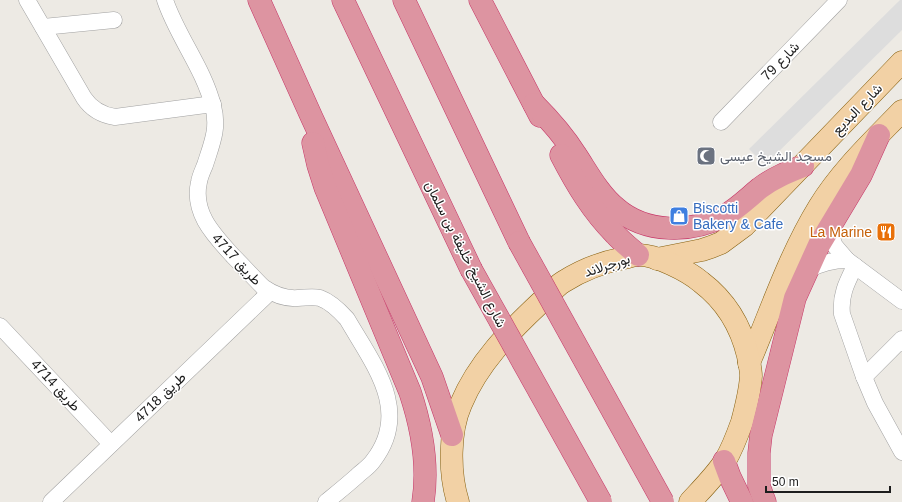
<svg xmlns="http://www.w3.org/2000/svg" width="902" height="502" viewBox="0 0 902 502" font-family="Arial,Vazirmatn,sans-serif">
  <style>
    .parking { fill: #ddd }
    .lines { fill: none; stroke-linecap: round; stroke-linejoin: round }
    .street-casing { stroke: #a1a1a1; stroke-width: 17 }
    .primary-casing { stroke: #87600f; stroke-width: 23 }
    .highway-casing { stroke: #c63667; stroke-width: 23 }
    .street { stroke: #fff; stroke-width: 16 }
    .primary { stroke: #f2d1a5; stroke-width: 22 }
    .highway { stroke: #dd94a1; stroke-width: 22 }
    .highway-bridge-casing { stroke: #c63667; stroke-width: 23; stroke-linecap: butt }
    .highway-bridge { stroke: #dd94a1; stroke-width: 22 }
    .labels { text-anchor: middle; stroke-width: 3; stroke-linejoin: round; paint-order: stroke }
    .street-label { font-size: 14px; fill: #1d1d1d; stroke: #fff }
    .worship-label { font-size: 14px; fill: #5b616d; stroke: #fff; text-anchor: start }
    .shop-label { font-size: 14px; fill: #366cbe; stroke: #fff; text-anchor: start }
    .food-label { font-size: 14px; fill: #c56008; stroke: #fff; text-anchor: end }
  </style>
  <rect width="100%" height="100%" fill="#edeae4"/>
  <polygon class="parking" points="900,0 902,0 902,30 765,165 749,149"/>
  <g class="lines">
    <defs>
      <g id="street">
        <path d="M 27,0 L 84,98 C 92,110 102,115 115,117 L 213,104"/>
        <path d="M 165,0 C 177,36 204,69 213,106 C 219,128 212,143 205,165 C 203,170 200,176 199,182 C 192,213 214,235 233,256 C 243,266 253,277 263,287 C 273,294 285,299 298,298 C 305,298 312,296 320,298 C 331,302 339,310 347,319 C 373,364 412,411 373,461 C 369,467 362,471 357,476 C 347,485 337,493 326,502"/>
        <polyline points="43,27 114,20"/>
        <polyline points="721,122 839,0"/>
        <polyline points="828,229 835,246 847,260 902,301"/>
        <path d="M 855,266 C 847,282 840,295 842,314 L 864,377 L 875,403 L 902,452"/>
        <path d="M 808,270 C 821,263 832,260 847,260"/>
        <polyline points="0,326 111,444"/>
        <polyline points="864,377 902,339"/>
        <polyline points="51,502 270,292"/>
      </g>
      <g id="primary">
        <polyline points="657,259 702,250 711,247 721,243 744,226 902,62"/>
        <path d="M 749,363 C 771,311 789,256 819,207 C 841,171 873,141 902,111"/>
        <path d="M 458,502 C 449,473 449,431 461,404 C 478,363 509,332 541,302 C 548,296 555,287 563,282 C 582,270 603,262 624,258 C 629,257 633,255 638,255 C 655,254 688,271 701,282 C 726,301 741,326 748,356 C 749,362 751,370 751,376 C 750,391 746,407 742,422 C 737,436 732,449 725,461 C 715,476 702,489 690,502"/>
      </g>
      <g id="highway">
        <polyline points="259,0 312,118 432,377 452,435"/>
        <polyline points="343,0 471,269"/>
        <polyline points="404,0 519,242"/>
        <polyline points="480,0 540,116"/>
        <path d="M 534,104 C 549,119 564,136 576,155 C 588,173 599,194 616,208 C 646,234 691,233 724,216 C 737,209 749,197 760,188 C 773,178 788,172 803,166"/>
        <path d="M 313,143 L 318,165 L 325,187 L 410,392 C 422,428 429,464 423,502"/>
        <path d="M 561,155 C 576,184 592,211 615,234 C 622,242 630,248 638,255"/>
        <polyline points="724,461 730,477 742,502"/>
        <polyline points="765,502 759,486 759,453 761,435 795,298 819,245 861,175 879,135"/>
      </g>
    </defs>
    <use href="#street" class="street-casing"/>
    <use href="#primary" class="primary-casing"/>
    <use href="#highway" class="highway-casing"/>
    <use href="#street" class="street"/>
    <use href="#primary" class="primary"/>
    <use href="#highway" class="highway"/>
    <defs>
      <g id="highway-bridge">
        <polyline points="519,242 663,502"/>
        <polyline points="471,269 601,502"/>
      </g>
    </defs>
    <use href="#highway-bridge" class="highway-bridge-casing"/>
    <use href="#highway-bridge" class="highway-bridge"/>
  </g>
  <defs>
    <symbol id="mosque-square" viewBox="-11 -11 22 22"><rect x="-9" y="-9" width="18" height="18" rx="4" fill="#6b7280" stroke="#fff"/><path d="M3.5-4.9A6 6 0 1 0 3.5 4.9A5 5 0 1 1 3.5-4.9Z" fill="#fff"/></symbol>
    <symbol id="shop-square" viewBox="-11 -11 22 22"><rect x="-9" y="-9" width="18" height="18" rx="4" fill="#3f7fe0" stroke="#fff"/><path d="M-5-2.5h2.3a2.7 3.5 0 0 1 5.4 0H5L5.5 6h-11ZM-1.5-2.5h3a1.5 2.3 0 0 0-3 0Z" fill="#fff"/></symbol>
    <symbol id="restaurant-square" viewBox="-11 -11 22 22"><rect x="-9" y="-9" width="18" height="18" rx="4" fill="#e8710a" stroke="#fff"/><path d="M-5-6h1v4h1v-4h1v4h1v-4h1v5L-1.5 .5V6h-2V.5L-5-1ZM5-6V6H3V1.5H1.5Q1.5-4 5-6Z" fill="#fff"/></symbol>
  </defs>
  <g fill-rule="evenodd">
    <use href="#mosque-square" x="695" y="145" width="22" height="22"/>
    <use href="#shop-square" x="668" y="205" width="22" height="22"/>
    <use href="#restaurant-square" x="875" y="221" width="22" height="22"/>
  </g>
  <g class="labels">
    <g class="street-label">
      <text transform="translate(780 61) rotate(-46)" y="5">شارع 79</text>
      <text transform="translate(857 109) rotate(-46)" y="5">شارع البديع</text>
      <text transform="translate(466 254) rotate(63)" y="5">شارع الشيخ خليفة بن سلمان</text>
      <text transform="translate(237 259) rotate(47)" y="5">طريق 4717</text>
      <text transform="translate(607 265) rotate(-18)" y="5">بورجرلاند</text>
      <text transform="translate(56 385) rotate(47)" y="5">طريق 4714</text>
      <text transform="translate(160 397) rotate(-44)" y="5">طريق 4718</text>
    </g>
    <g class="worship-label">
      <text x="720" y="161">مسجد الشيخ عيسى</text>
    </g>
    <g class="shop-label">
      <text x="693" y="213">Biscotti<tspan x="693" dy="16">Bakery &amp; Cafe</tspan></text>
    </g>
    <g class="food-label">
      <text x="872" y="237">La Marine</text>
    </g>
  </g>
  <path d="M766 486v6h124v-6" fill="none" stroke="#1d1d1d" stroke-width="2"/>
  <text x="772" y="486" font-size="12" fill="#1d1d1d" stroke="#ffffff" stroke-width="3" paint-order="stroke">50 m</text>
</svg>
